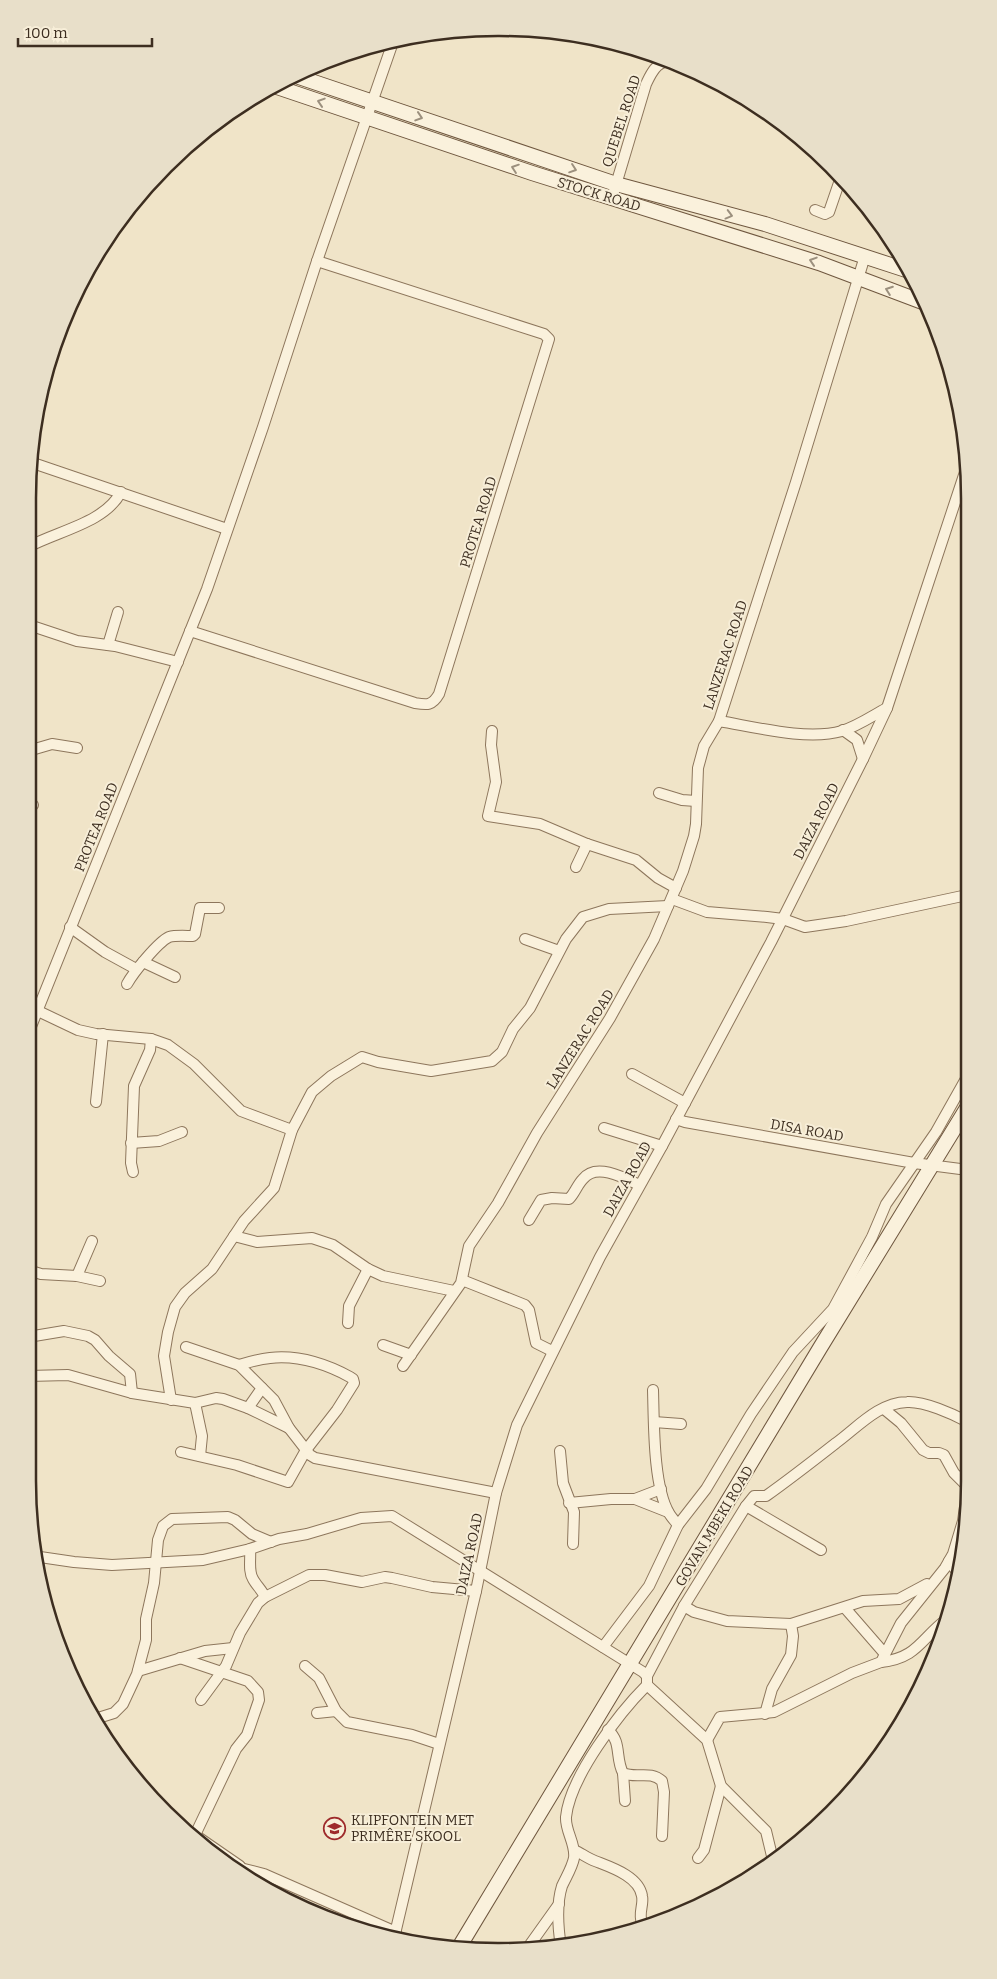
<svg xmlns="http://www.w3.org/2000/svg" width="997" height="1979" viewBox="0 0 997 1979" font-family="Bitter,serif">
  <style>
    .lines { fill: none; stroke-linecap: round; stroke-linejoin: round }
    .street-casing { stroke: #8d765c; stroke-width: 12 }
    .secondary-casing { stroke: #6f573f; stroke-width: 16 }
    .street { stroke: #faf1dc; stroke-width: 10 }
    .secondary { stroke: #faf1dc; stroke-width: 14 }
    .oneway { stroke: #9c907e }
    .labels { text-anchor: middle; stroke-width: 4; stroke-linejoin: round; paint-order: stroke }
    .street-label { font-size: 14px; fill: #3d2e20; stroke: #f7eed8 }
    .poi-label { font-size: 14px; fill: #3d2e20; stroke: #f7eed8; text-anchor: start }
    .rim { fill: none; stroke: #3d2e20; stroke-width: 2.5 }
  </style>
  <rect width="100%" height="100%" fill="#f0e4c8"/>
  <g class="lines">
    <defs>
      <g id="street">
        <path d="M 612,198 L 646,84 C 651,74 655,64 667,61"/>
        <polyline points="815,210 825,214 829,212 840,180"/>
        <polyline points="30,462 227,529"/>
        <path d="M 28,547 C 57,531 105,523 121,492"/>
        <polyline points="32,626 77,641 115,646 178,662"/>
        <path d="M 190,631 L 415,703 C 427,705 432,706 439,694 L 549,339 L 544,334 L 317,261"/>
        <polyline points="108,645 118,612"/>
        <path d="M 719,721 C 755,727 807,741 842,731 C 858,726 872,716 887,708"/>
        <polyline points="843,730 857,740 863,759"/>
        <polyline points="492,731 491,745 496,782 488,816 540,824 587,844 636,860 658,878 676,888"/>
        <polyline points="28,751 52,744 77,748"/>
        <polyline points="659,793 682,800 696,801"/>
        <polyline points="28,803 33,805"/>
        <polyline points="576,867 587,844"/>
        <polyline points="672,899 707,912 767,917 783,919 805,927 846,921 967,895"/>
        <polyline points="70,927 105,952 136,969"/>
        <polyline points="525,939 559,951"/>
        <polyline points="143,962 175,977"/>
        <path d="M 127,984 C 133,973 158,942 169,937 C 176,935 186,936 193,936 L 195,934 L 200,908 L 219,908"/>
        <polyline points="38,1011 78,1030 96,1034 151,1039 168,1045 194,1064 241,1111 292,1130"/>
        <polyline points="28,1034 207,589 263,427 317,261 393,42"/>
        <polyline points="632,1074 685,1103"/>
        <polyline points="96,1102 103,1034"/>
        <polyline points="676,1119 685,1122 914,1163 968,1170"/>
        <polyline points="604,1128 662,1146"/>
        <polyline points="131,1143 159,1141 182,1132"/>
        <polyline points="133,1172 131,1163 134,1086 150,1050 151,1039"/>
        <path d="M 529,1220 L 541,1200 L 552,1198 L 569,1199 C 575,1193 577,1185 583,1179 C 596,1162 625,1178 639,1185"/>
        <polyline points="234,1236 257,1242 312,1238 333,1245 368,1269 383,1276 454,1291"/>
        <polyline points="28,1270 41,1274 77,1276 100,1281"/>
        <polyline points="77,1276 92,1241"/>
        <polyline points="462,1280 525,1305 529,1310 536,1343 552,1351"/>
        <polyline points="348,1323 349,1306 368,1269"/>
        <polyline points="28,1337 64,1331 88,1336 95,1340 109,1356 130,1374 132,1393"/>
        <polyline points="383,1345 411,1355"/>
        <polyline points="186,1347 239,1365 274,1400 289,1428 310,1455 315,1458 496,1493"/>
        <polyline points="403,1366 461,1283 469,1246 498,1203 537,1133 610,1018 654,939 683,871 694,836 696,824 698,768 704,746 719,721 796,482 865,256"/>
        <polyline points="28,1376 68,1375 132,1393 195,1403 216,1398 223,1399 248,1408 289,1428"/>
        <path d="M 653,1390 C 654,1421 653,1486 669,1513 C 671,1517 675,1521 678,1525"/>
        <polyline points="171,1400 164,1356 168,1332 175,1307 185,1293 212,1269 244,1221 274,1188 292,1130 312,1092 331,1076 362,1057 378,1062 431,1071 492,1061 502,1052 513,1029 530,1008 566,939 583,917 609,909 668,906"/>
        <polyline points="195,1403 202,1436 200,1456"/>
        <polyline points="248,1408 262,1388"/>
        <polyline points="884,1409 901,1423 923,1450 929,1453 939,1453 944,1455 954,1473 968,1487"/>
        <polyline points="654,1422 681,1424"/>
        <polyline points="560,1451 563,1483 574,1512 573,1544"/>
        <path d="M 181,1452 L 237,1465 L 288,1482 L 306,1450 L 337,1410 L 354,1383 L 353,1379 L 350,1377 C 326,1364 297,1355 270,1358 C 259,1359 249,1362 239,1365"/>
        <polyline points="635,1499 668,1512"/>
        <polyline points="569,1503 611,1499 635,1499 661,1489"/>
        <polyline points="746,1506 821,1550"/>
        <path d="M 250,1549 C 251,1559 248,1571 253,1579 C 256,1585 262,1590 265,1597"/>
        <polyline points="40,1557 74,1562 112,1565 203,1560 250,1549 279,1539 307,1534 361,1518 392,1516 643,1672 647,1676 647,1685 707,1740 721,1786 766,1831 772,1856"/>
        <polyline points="949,1561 958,1573"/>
        <polyline points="684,1606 694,1612 727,1621 791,1624 863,1601 899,1599 927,1584"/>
        <polyline points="845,1608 885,1654"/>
        <polyline points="603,1647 649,1586 678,1525 706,1489 751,1414 793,1352 833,1309 872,1237 886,1204 936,1132 967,1077"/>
        <polyline points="180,1658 248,1681 258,1692 259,1700 247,1735 236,1749 195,1835 192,1838"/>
        <path d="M 881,1662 C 918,1658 921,1638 947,1619"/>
        <polyline points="305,1666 319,1678 336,1711 347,1722 412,1735 439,1744"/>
        <polyline points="138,1671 205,1651 233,1648"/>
        <path d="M 647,1676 L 684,1606 L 746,1506 L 754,1496 L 766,1496 C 790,1479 813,1461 836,1443 C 858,1427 878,1403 907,1402 C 924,1401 953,1414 968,1422"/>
        <polyline points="201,1700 226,1666 240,1633 258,1603 265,1597 309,1575 325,1575 362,1582 385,1577 392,1578 432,1587 476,1591"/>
        <polyline points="317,1713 336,1711"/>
        <polyline points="765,1714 772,1689 791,1655 793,1636 791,1624"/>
        <polyline points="98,1718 114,1713 123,1704 137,1674 146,1640 146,1619 154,1583 158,1540 163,1526 172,1519 228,1517 235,1520 252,1534 271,1542"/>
        <path d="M 608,1730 C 622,1742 615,1758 623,1773 C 636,1779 650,1770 662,1781 L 664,1792 L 662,1836"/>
        <polyline points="707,1740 720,1717 774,1712 852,1673 881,1662 901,1623 945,1568 953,1554 963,1521 968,1485"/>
        <polyline points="623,1773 625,1801"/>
        <polyline points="195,1835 240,1866"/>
        <path d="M 574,1850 C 581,1853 587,1858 595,1861 C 610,1867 639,1876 642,1896 C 644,1905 638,1913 642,1923"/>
        <polyline points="698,1858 704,1850 721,1786"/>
        <polyline points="232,1866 264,1874 396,1932"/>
        <polyline points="394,1938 476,1591 496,1493 517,1425 600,1257 662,1146 771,942 863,759 887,708 966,469"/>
        <polyline points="529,1946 559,1904"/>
        <path d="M 561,1947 C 558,1928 556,1905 562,1886 C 566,1877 572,1868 574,1858 C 576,1844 565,1831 566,1817 C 570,1777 619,1713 647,1685"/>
      </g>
      <g id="secondary">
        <polyline points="296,76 616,184 765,224 906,270"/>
        <polyline points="274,86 532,173 819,263 925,303"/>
        <polyline points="461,1944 820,1348 967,1108"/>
      </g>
    </defs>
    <use href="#street" class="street-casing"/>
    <use href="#secondary" class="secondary-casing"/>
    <use href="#street" class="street"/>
    <use href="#secondary" class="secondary"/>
  </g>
  <defs><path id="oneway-chevron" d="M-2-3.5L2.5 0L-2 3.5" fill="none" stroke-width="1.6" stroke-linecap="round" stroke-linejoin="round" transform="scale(1.25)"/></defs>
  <g class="oneway">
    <use href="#oneway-chevron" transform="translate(321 102) rotate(-162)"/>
    <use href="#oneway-chevron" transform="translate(419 117) rotate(18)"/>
    <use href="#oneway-chevron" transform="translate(515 168) rotate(-161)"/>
    <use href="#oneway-chevron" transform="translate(573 169) rotate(19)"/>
    <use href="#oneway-chevron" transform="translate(729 215) rotate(15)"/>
    <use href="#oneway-chevron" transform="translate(813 261) rotate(-162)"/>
    <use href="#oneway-chevron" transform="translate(889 290) rotate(-160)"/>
  </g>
  <defs>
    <symbol id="school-ring" viewBox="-11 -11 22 22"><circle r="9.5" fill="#f7eed8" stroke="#9e2a2b" stroke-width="1.5"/><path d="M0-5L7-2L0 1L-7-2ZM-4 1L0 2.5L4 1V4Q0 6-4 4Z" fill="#9e2a2b"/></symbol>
  </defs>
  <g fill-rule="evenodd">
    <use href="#school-ring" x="322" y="1816" width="25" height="25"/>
  </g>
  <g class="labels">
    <g class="street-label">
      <text transform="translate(621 121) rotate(-72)" y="5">QUEBEL ROAD</text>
      <text transform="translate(599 194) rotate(17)" y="5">STOCK ROAD</text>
      <text transform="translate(478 522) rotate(-73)" y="5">PROTEA ROAD</text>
      <text transform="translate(725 655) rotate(-72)" y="5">LANZERAC ROAD</text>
      <text transform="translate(816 821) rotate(-63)" y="5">DAIZA ROAD</text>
      <text transform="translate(96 827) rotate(-68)" y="5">PROTEA ROAD</text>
      <text transform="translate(580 1039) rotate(-58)" y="5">LANZERAC ROAD</text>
      <text transform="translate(807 1130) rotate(10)" y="5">DISA ROAD</text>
      <text transform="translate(627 1179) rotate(-61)" y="5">DAIZA ROAD</text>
      <text transform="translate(714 1526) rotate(-59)" y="5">GOVAN MBEKI ROAD</text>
      <text transform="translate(469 1554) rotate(-78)" y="5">DAIZA ROAD</text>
    </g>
    <g class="poi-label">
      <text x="351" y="1825">KLIPFONTEIN MET<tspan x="351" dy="16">PRIMÊRE SKOOL</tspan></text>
    </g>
  </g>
  <path d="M0 0H997V1979H0ZM498 36H499A462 462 0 0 1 961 498V1481A462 462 0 0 1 499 1943H498A462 462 0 0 1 36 1481V498A462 462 0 0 1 498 36Z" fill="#e8dfc9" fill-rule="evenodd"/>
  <path class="rim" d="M498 36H499A462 462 0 0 1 961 498V1481A462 462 0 0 1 499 1943H498A462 462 0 0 1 36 1481V498A462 462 0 0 1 498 36Z"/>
  <path d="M18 38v8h134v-8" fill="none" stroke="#3d2e20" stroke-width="2.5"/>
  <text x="25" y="38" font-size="15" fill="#3d2e20" stroke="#f7eed8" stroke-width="4" paint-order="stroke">100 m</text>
</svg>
